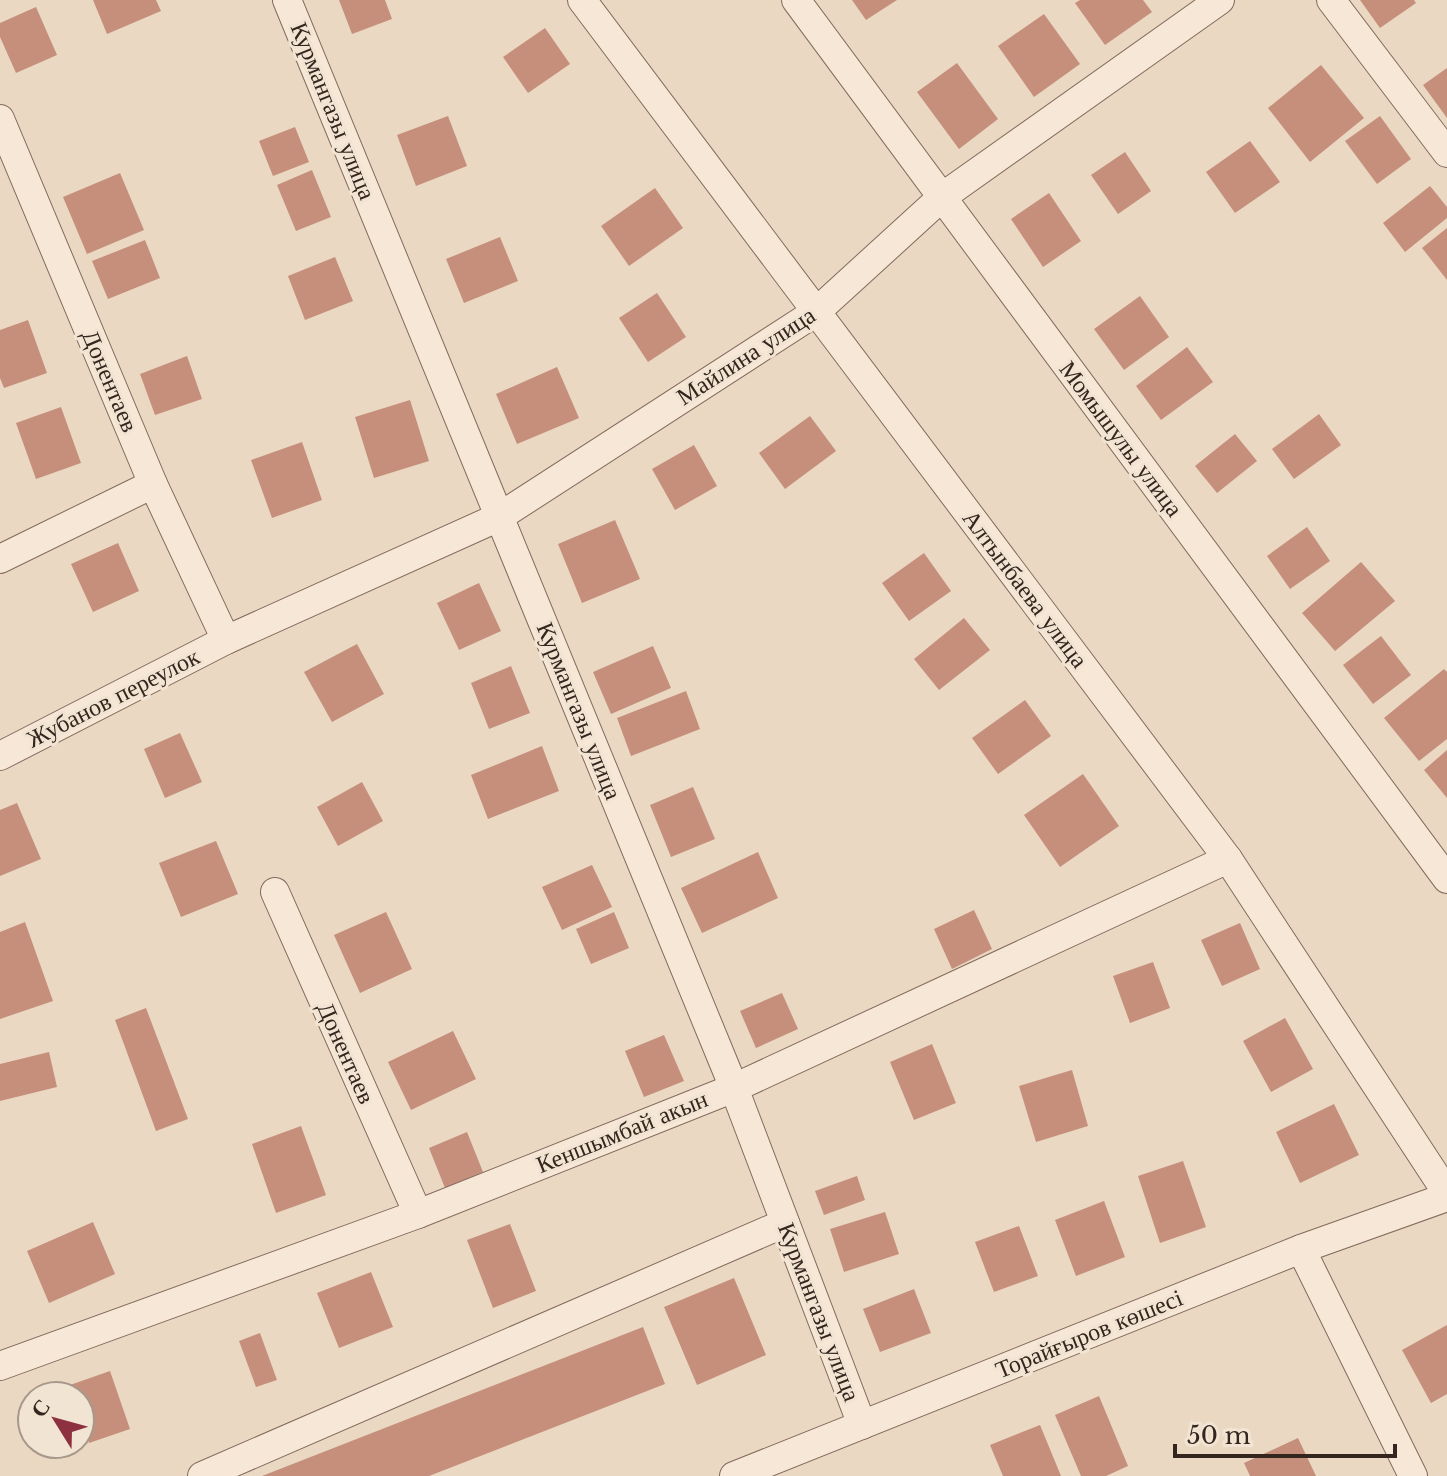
<svg xmlns="http://www.w3.org/2000/svg" width="1447" height="1476" viewBox="0 0 1447 1476" font-family="'Libre Baskerville',serif">
  <style>
    .building { fill: #c58f7c }
    .lines { fill: none; stroke-linecap: round; stroke-linejoin: round }
    .minor-casing { stroke: #836a5c; stroke-width: 30 }
    .minor { stroke: #f6e7d6; stroke-width: 28 }
    .labels { text-anchor: middle; stroke-width: 6; stroke-linejoin: round; paint-order: stroke }
    .street-label { font-size: 24px; fill: #34251e; stroke: #f2e4d2 }
  </style>
  <rect width="100%" height="100%" fill="#ead8c3"/>
  <g class="building">
    <polygon points="93,0 156,0 161,11 107,34"/>
    <polygon points="339,0 385,0 392,19 352,34"/>
    <polygon points="852,0 897,0 866,20"/>
    <polygon points="1080,0 1143,0 1152,12 1105,45 1075,3"/>
    <polygon points="1360,0 1414,0 1416,3 1380,28"/>
    <polygon points="36,7 57,55 16,73 0,37 0,23"/>
    <polygon points="1044,14 1080,64 1034,97 998,46"/>
    <polygon points="545,28 570,64 528,93 503,57"/>
    <polygon points="957,63 998,119 959,149 917,92"/>
    <polygon points="1321,65 1364,118 1310,162 1268,108"/>
    <polygon points="1447,68 1447,118 1423,85"/>
    <polygon points="448,116 467,166 416,186 397,135"/>
    <polygon points="1380,116 1411,159 1377,184 1345,141"/>
    <polygon points="295,127 309,162 273,176 259,141"/>
    <polygon points="1250,141 1280,182 1235,213 1206,172"/>
    <polygon points="1125,152 1151,191 1118,214 1091,175"/>
    <polygon points="312,170 331,217 296,231 277,185"/>
    <polygon points="120,173 144,230 87,254 63,197"/>
    <polygon points="1430,186 1447,207 1447,218 1405,252 1383,223"/>
    <polygon points="655,188 683,228 629,266 601,226"/>
    <polygon points="1049,193 1081,241 1043,267 1011,219"/>
    <polygon points="1447,228 1447,280 1422,248"/>
    <polygon points="500,237 518,281 464,303 446,259"/>
    <polygon points="145,240 160,278 108,299 92,261"/>
    <polygon points="335,257 353,301 305,320 288,276"/>
    <polygon points="657,293 686,337 648,362 619,318"/>
    <polygon points="1140,296 1169,337 1124,370 1094,329"/>
    <polygon points="28,320 47,373 4,388 0,378 0,330"/>
    <polygon points="1187,347 1213,382 1161,420 1136,386"/>
    <polygon points="187,356 202,399 155,415 140,374"/>
    <polygon points="557,367 579,418 517,444 496,394"/>
    <polygon points="410,400 429,461 374,478 355,417"/>
    <polygon points="61,407 81,463 36,479 16,423"/>
    <polygon points="1319,414 1341,445 1294,479 1272,449"/>
    <polygon points="810,416 836,451 785,489 759,453"/>
    <polygon points="1235,434 1257,461 1217,493 1195,466"/>
    <polygon points="302,442 322,500 272,518 251,460"/>
    <polygon points="694,445 717,486 675,510 652,469"/>
    <polygon points="615,520 640,579 582,603 558,544"/>
    <polygon points="1307,527 1330,561 1290,589 1267,556"/>
    <polygon points="118,543 139,591 93,612 71,564"/>
    <polygon points="924,553 951,591 909,621 882,583"/>
    <polygon points="1361,562 1395,601 1335,651 1302,613"/>
    <polygon points="479,583 501,631 459,650 437,603"/>
    <polygon points="964,618 990,650 939,690 914,659"/>
    <polygon points="1381,636 1411,675 1373,704 1343,665"/>
    <polygon points="357,644 384,694 332,722 304,672"/>
    <polygon points="653,646 671,688 611,714 593,672"/>
    <polygon points="511,666 530,713 489,729 471,683"/>
    <polygon points="1444,669 1447,672 1447,739 1419,761 1384,718"/>
    <polygon points="686,691 700,729 631,756 617,718"/>
    <polygon points="1025,700 1051,736 998,774 972,738"/>
    <polygon points="180,733 202,782 165,798 144,749"/>
    <polygon points="542,746 559,791 488,819 471,775"/>
    <polygon points="1447,750 1447,798 1424,770"/>
    <polygon points="1083,774 1119,826 1060,867 1024,815"/>
    <polygon points="362,782 383,821 338,846 317,807"/>
    <polygon points="693,787 715,839 671,857 650,805"/>
    <polygon points="17,803 41,859 0,876 0,810"/>
    <polygon points="216,841 238,894 181,917 159,863"/>
    <polygon points="758,852 778,898 702,933 681,888"/>
    <polygon points="592,865 612,907 562,930 542,887"/>
    <polygon points="974,910 992,949 952,969 934,929"/>
    <polygon points="386,912 412,969 360,993 334,935"/>
    <polygon points="614,912 629,948 591,964 576,929"/>
    <polygon points="25,922 53,1001 0,1019 0,932"/>
    <polygon points="1240,923 1260,969 1222,986 1201,940"/>
    <polygon points="1153,962 1170,1008 1130,1023 1113,976"/>
    <polygon points="782,993 798,1029 756,1048 740,1011"/>
    <polygon points="146,1008 188,1119 156,1131 115,1020"/>
    <polygon points="1285,1018 1313,1069 1271,1092 1243,1041"/>
    <polygon points="453,1031 476,1079 411,1110 388,1062"/>
    <polygon points="664,1035 684,1081 644,1097 625,1051"/>
    <polygon points="932,1044 956,1103 914,1120 890,1062"/>
    <polygon points="49,1052 57,1087 0,1101 0,1064"/>
    <polygon points="1072,1070 1088,1126 1036,1142 1019,1086"/>
    <polygon points="1334,1104 1359,1155 1300,1183 1276,1132"/>
    <polygon points="301,1126 326,1195 276,1213 252,1144"/>
    <polygon points="467,1132 483,1172 445,1188 429,1148"/>
    <polygon points="1183,1161 1206,1227 1160,1243 1138,1176"/>
    <polygon points="857,1176 865,1200 824,1215 815,1191"/>
    <polygon points="1104,1201 1125,1257 1076,1276 1055,1220"/>
    <polygon points="885,1212 899,1254 844,1272 830,1229"/>
    <polygon points="93,1222 115,1274 49,1303 27,1251"/>
    <polygon points="510,1224 536,1291 493,1308 467,1240"/>
    <polygon points="1019,1226 1038,1276 994,1292 975,1242"/>
    <polygon points="371,1272 393,1327 339,1348 317,1293"/>
    <polygon points="734,1278 766,1355 697,1385 664,1307"/>
    <polygon points="914,1289 931,1333 880,1352 863,1309"/>
    <polygon points="1447,1325 1447,1394 1431,1403 1402,1350"/>
    <polygon points="643,1327 665,1384 429,1476 262,1476"/>
    <polygon points="260,1333 277,1380 256,1387 239,1341"/>
    <polygon points="110,1371 130,1429 89,1443 80,1415 80,1396 74,1396 70,1385"/>
    <polygon points="1099,1396 1128,1466 1106,1476 1081,1476 1055,1415"/>
    <polygon points="1040,1425 1061,1476 1003,1476 990,1445"/>
    <polygon points="1298,1438 1316,1476 1250,1476 1244,1463"/>
  </g>
  <g class="lines">
    <defs>
      <g id="minor">
        <polyline points="287,0 734,1088 862,1425"/>
        <polyline points="582,0 1228,859 1447,1193"/>
        <polyline points="796,0 1447,879"/>
        <polyline points="1331,0 1447,153"/>
        <polyline points="0,119 153,484 226,640"/>
        <polyline points="0,559 153,484"/>
        <polyline points="0,756 226,640 499,517 816,312 942,197 1220,0"/>
        <polyline points="275,892 418,1214"/>
        <polyline points="1301,1249 1413,1476"/>
        <polyline points="0,1366 418,1214 734,1088 1228,859"/>
        <polyline points="202,1476 785,1223"/>
        <polyline points="734,1476 1301,1249 1447,1197"/>
      </g>
    </defs>
    <use href="#minor" class="minor-casing"/>
    <use href="#minor" class="minor"/>
  </g>
  <g class="labels">
    <g class="street-label">
      <text transform="translate(333 111) rotate(68)" y="8">Курмангазы улица</text>
      <text transform="translate(746 356) rotate(-33)" y="8">Майлина улица</text>
      <text transform="translate(110 381) rotate(67)" y="8">Донентаев</text>
      <text transform="translate(1121 439) rotate(53)" y="8">Момышулы улица</text>
      <text transform="translate(1025 589) rotate(53)" y="8">Алтынбаева улица</text>
      <text transform="translate(113 698) rotate(-27)" y="8">Жубанов переулок</text>
      <text transform="translate(579 711) rotate(68)" y="8">Курмангазы улица</text>
      <text transform="translate(346 1053) rotate(66)" y="8">Донентаев</text>
      <text transform="translate(622 1132) rotate(-22)" y="8">Кеншымбай акын</text>
      <text transform="translate(819 1312) rotate(69)" y="8">Курмангазы улица</text>
      <text transform="translate(1089 1334) rotate(-22)" y="8">Торайғыров көшесі</text>
    </g>
  </g>
  <g transform="translate(56 1420) rotate(307)"><circle r="38" fill="#f2e4d2" stroke="#a6988a" stroke-width="2"/>
  <path d="M0-6L14 30L0 20L-14 30Z" fill="#8d3141"/>
  <text y="-12" font-size="22" font-weight="bold" text-anchor="middle" fill="#34251e">С</text>
  </g>
  <path d="M1175 1444v12h220v-12" fill="none" stroke="#34251e" stroke-width="4"/>
  <text x="1187" y="1444" font-size="24" fill="#34251e" stroke="#f2e4d2" stroke-width="6" paint-order="stroke">50 m</text>
</svg>
